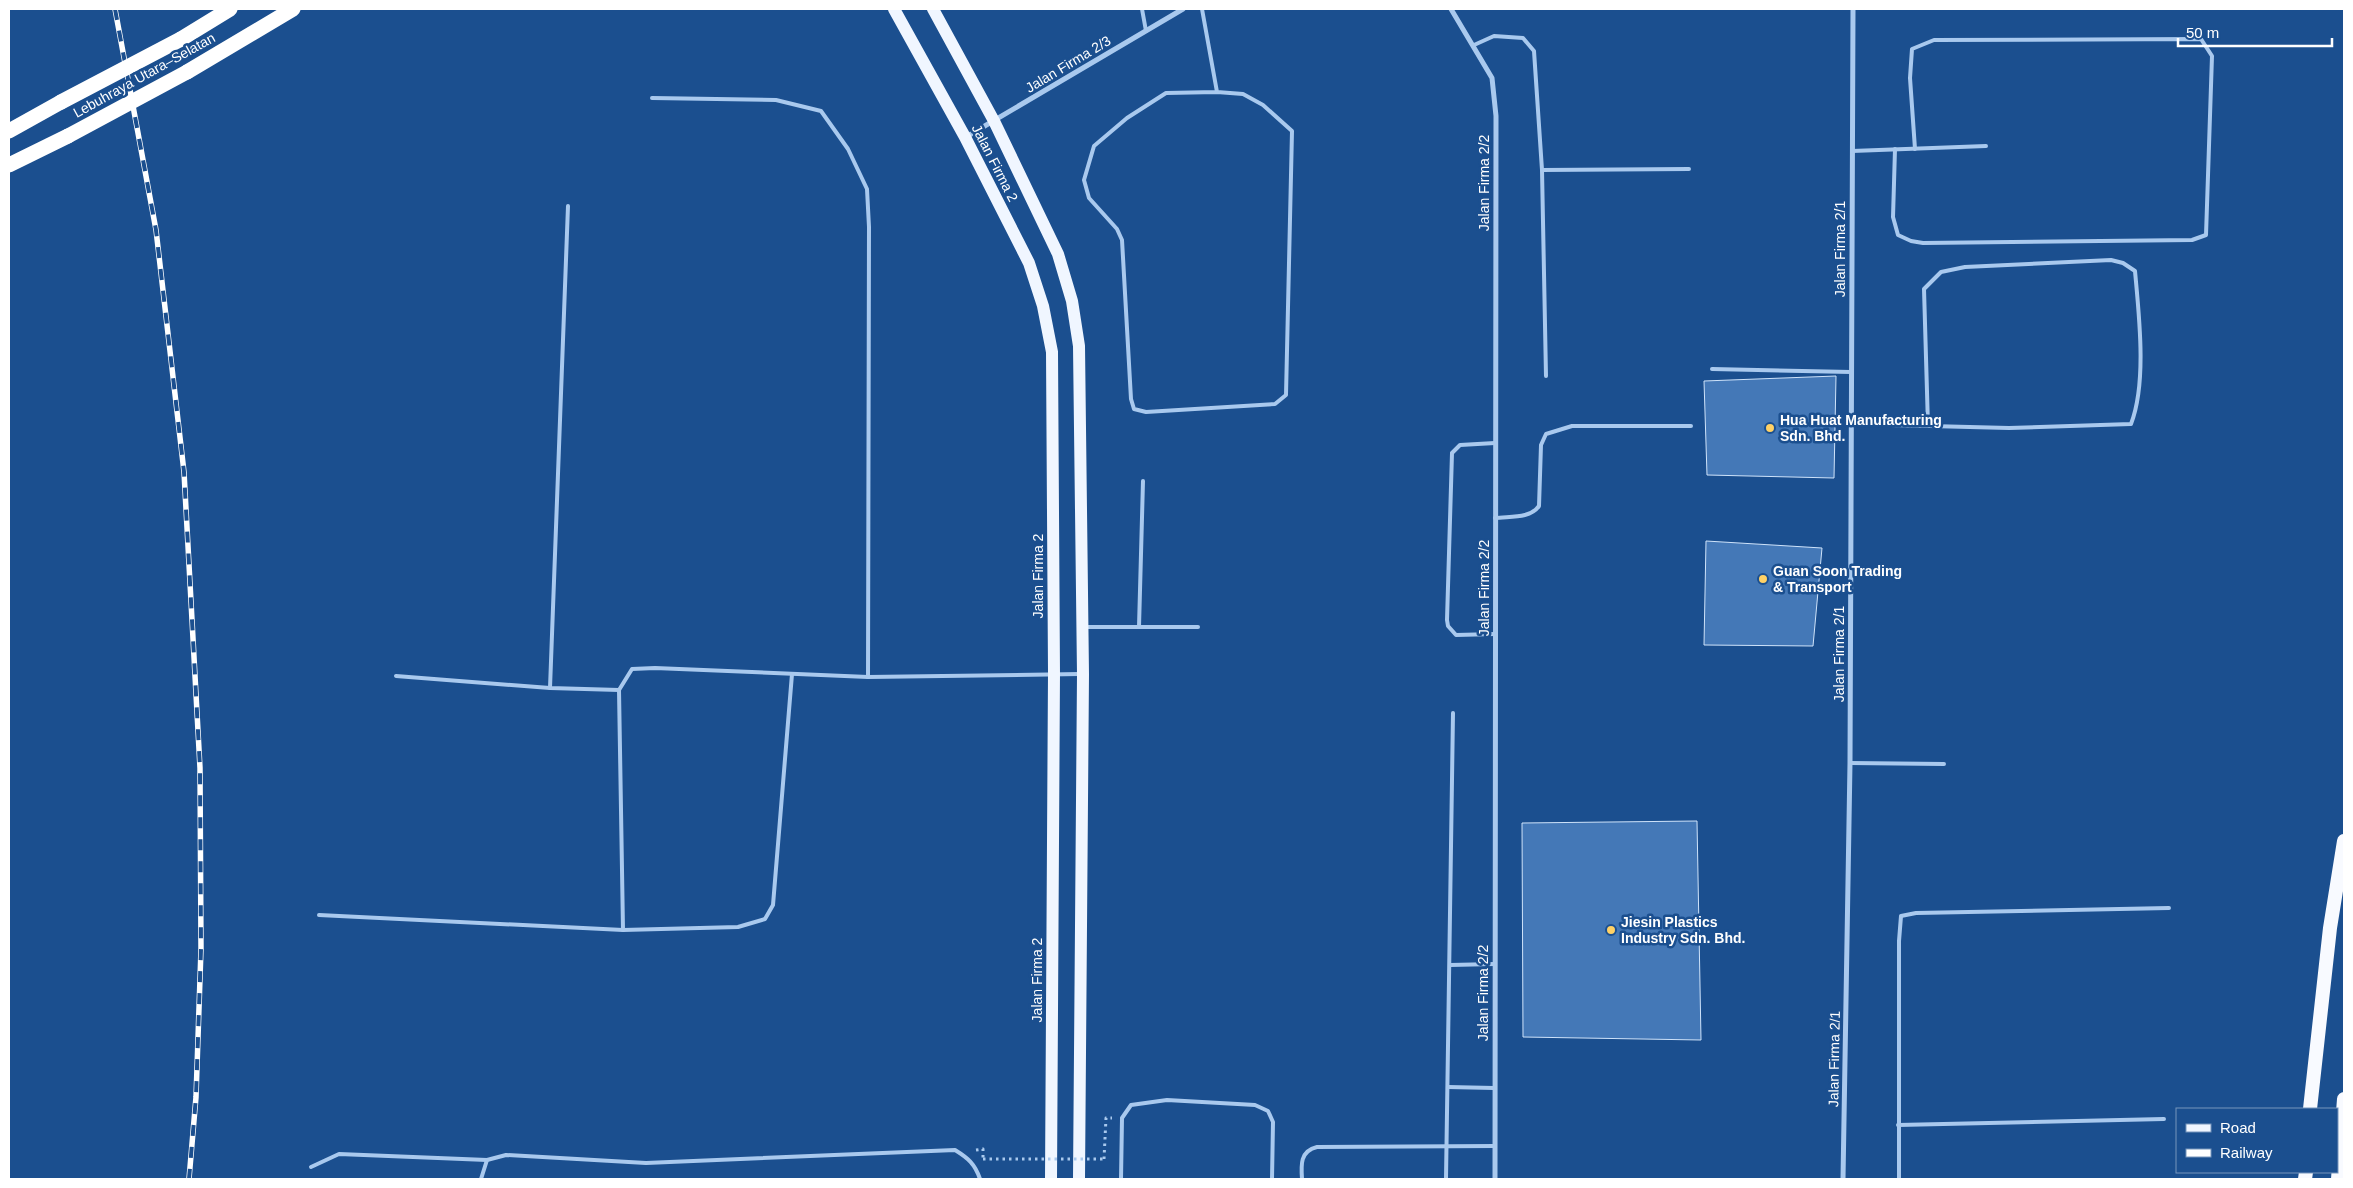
<svg xmlns="http://www.w3.org/2000/svg" width="2353" height="1188" viewBox="0 0 2353 1188" font-family="Helvetica,sans-serif">
  <style>
    .building { fill: #4478b7; stroke: #cfe3fa }
    .lines { fill: none; stroke-linecap: round; stroke-linejoin: round }
    .path { stroke: #a9c9ee; stroke-width: 3; stroke-dasharray: 2.5 4; stroke-linecap: butt }
    .service { stroke: #a9c9ee; stroke-width: 4 }
    .minor { stroke: #a9c9ee; stroke-width: 5 }
    .primary { stroke: #f0f6ff; stroke-width: 12 }
    .trunk { stroke: #f8faff; stroke-width: 14 }
    .motorway { stroke: #fff; stroke-width: 15 }
    .rail-casing { stroke: #fff; stroke-width: 5.5 }
    .rail { stroke: #1b4f8f; stroke-width: 4; stroke-dasharray: 11; stroke-linecap: butt }
    .path-bridge { stroke: #a9c9ee; stroke-width: 3; stroke-dasharray: 2.5 4; stroke-linecap: butt }
    .motorway-bridge { stroke: #fff; stroke-width: 15 }
    .poi-dot { fill: #ffd166; stroke: #1b4f8f; stroke-width: 2 }
    .labels { text-anchor: middle; stroke-width: 5; stroke-linejoin: round; paint-order: stroke }
    .street-label { font-size: 14px; fill: #fff; stroke: #1b4f8f }
    .poi-label { font-size: 14px; font-weight: bold; fill: #fff; stroke: #1b4f8f; text-anchor: start }
  </style>
  <rect width="100%" height="100%" fill="#1b4f8f"/>
  <g class="building">
    <polygon points="1836,376 1834,478 1707,475 1704,381"/>
    <polygon points="1706,541 1822,548 1813,646 1704,645"/>
    <polygon points="1697,821 1701,1040 1523,1037 1522,823"/>
  </g>
  <g class="lines">
    <g class="path">
      <polyline points="976,1150 983,1149 983,1159"/>
      <polyline points="1104,1159 1106,1118 1112,1118"/>
    </g>
    <g class="service">
      <polyline points="1142,9 1146,31"/>
      <polyline points="1202,9 1217,92 1243,94 1263,105 1292,131 1286,395 1275,404 1146,412 1134,409 1131,399 1122,240 1117,229 1089,198 1084,180 1094,146 1127,118 1166,93 1217,92"/>
      <polyline points="1474,45 1494,36 1523,38 1534,51 1542,170 1546,376"/>
      <polyline points="652,98 776,100 821,111 848,149 867,189 869,227 868,677"/>
      <polyline points="1895,149 1893,217 1898,235 1911,241 1923,243 2192,240 2206,235 2212,56 2201,39 1934,40 1912,49 1910,78 1915,149"/>
      <polyline points="1852,151 1986,146"/>
      <polyline points="1542,170 1689,169"/>
      <polyline points="1712,369 1851,372"/>
      <path d="M 1851,424 L 2009,428 L 2131,424 C 2147,383 2139,315 2135,271 L 2123,263 L 2111,260 L 1965,267 L 1941,272 L 1924,289 L 1928,426"/>
      <path d="M 1495,518 C 1510,516 1530,519 1539,506 L 1541,445 L 1546,434 L 1572,426 L 1691,426"/>
      <polyline points="1085,627 1198,627"/>
      <polyline points="1139,627 1143,481"/>
      <polyline points="1495,634 1456,635 1448,626 1447,620 1452,453 1460,445 1495,443"/>
      <polyline points="396,676 550,688 619,690"/>
      <polyline points="550,688 568,206"/>
      <polyline points="1850,763 1944,764"/>
      <polyline points="319,915 623,930 738,927 765,919 773,905 792,674"/>
      <polyline points="623,930 619,690 632,669 655,668 868,677 1080,674"/>
      <polyline points="1450,965 1495,964"/>
      <polyline points="1448,1087 1494,1088"/>
      <polyline points="1898,1125 2164,1119"/>
      <polyline points="311,1167 339,1154 487,1160"/>
      <path d="M 481,1179 L 487,1160 L 506,1155 L 646,1163 L 955,1150 C 968,1158 975,1164 980,1179"/>
      <polyline points="1121,1179 1122,1118 1131,1105 1167,1100 1255,1105 1268,1111 1273,1122 1272,1179"/>
      <path d="M 1302,1179 C 1301,1165 1300,1151 1317,1147 L 1495,1146"/>
      <polyline points="1446,1179 1453,713"/>
      <polyline points="1899,1179 1899,941 1901,916 1916,913 2169,908"/>
    </g>
    <g class="minor">
      <polyline points="1451,9 1492,78 1496,116 1495,1179"/>
      <polyline points="966,137 1183,9"/>
      <polyline points="1843,1179 1850,763 1853,9"/>
    </g>
    <g class="primary">
      <polyline points="894,9 965,137 1029,263 1043,306 1052,352 1054,673 1051,1179"/>
      <polyline points="933,9 994,121 1058,254 1072,301 1079,346 1083,674 1079,1179"/>
    </g>
    <g class="trunk">
      <polyline points="2310,1109 2330,928 2344,841"/>
      <polyline points="2305,1179 2306,1172"/>
      <polyline points="2338,1179 2344,1099"/>
    </g>
    <g class="motorway">
      <polyline points="181,39 230,9"/>
      <polyline points="187,72 293,9"/>
      <polyline points="9,131 61,102"/>
      <polyline points="9,165 68,136"/>
    </g>
    <defs>
      <polyline id="rail" points="115,9 156,230 184,472 200,768 201,949 196,1097 189,1179"/>
    </defs>
    <use href="#rail" class="rail-casing"/>
    <use href="#rail" class="rail"/>
    <polyline class="path-bridge" points="983,1159 1104,1159"/>
    <g class="motorway-bridge">
      <polyline points="61,102 181,39"/>
      <polyline points="68,136 187,72"/>
    </g>
  </g>
  <g class="poi-dot">
    <circle cx="1770" cy="428" r="5"/>
    <circle cx="1763" cy="579" r="5"/>
    <circle cx="1611" cy="930" r="5"/>
  </g>
  <g class="labels">
    <g class="street-label">
      <text transform="translate(1068 64) rotate(-31)" y="5">Jalan Firma 2/3</text>
      <text transform="translate(144 75) rotate(-29)" y="5">Lebuhraya Utara–Selatan</text>
      <text transform="translate(995 163) rotate(63)" y="5">Jalan Firma 2</text>
      <text transform="translate(1484 183) rotate(-90)" y="5">Jalan Firma 2/2</text>
      <text transform="translate(1840 249) rotate(-90)" y="5">Jalan Firma 2/1</text>
      <text transform="translate(1038 576) rotate(-90)" y="5">Jalan Firma 2</text>
      <text transform="translate(1484 588) rotate(-90)" y="5">Jalan Firma 2/2</text>
      <text transform="translate(1839 654) rotate(-90)" y="5">Jalan Firma 2/1</text>
      <text transform="translate(1037 980) rotate(-90)" y="5">Jalan Firma 2</text>
      <text transform="translate(1483 993) rotate(-90)" y="5">Jalan Firma 2/2</text>
      <text transform="translate(1834 1059) rotate(-89)" y="5">Jalan Firma 2/1</text>
    </g>
    <g class="poi-label">
      <text x="1780" y="425">Hua Huat Manufacturing<tspan x="1780" dy="16">Sdn. Bhd.</tspan></text>
      <text x="1773" y="576">Guan Soon Trading<tspan x="1773" dy="16">&amp; Transport</tspan></text>
      <text x="1621" y="927">Jiesin Plastics<tspan x="1621" dy="16">Industry Sdn. Bhd.</tspan></text>
    </g>
  </g>
  <rect width="2353" height="1188" fill="none" stroke="#ffffff" stroke-width="20"/>
  <rect x="2176" y="1108" width="162" height="65" fill="#1b4f8f" stroke="#7695bc"/>
  <rect x="2186" y="1124" width="25" height="8" fill="#f0f6ff" stroke="#7695bc"/>
  <text x="2220" y="1133" font-size="15" fill="#ffffff">Road</text>
  <rect x="2186" y="1149" width="25" height="8" fill="#ffffff" stroke="#7695bc"/>
  <text x="2220" y="1158" font-size="15" fill="#ffffff">Railway</text>
  <path d="M2178 38v8h154v-8" fill="none" stroke="#ffffff" stroke-width="2.5"/>
  <text x="2186" y="38" font-size="15" fill="#ffffff" stroke="#1b4f8f" stroke-width="4" paint-order="stroke">50 m</text>
</svg>
